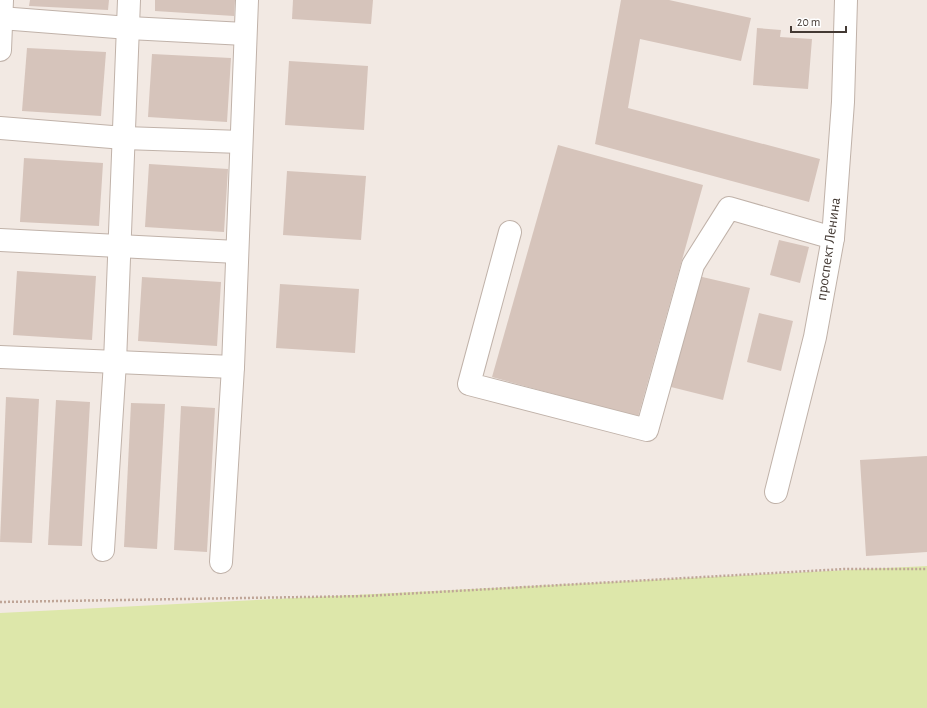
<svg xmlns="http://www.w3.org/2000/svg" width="927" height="708" viewBox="0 0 927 708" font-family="'Alegreya Sans',sans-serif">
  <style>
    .green { fill: #dde7aa }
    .building { fill: #d6c4bb }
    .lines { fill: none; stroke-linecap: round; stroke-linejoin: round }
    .minor-casing { stroke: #c0b2a9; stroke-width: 24 }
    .path { stroke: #bfa597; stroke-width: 2.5; stroke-dasharray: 2 2; stroke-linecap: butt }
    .minor { stroke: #fff; stroke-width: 22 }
    .labels { text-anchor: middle; stroke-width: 3.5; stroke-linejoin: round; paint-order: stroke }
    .street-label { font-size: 15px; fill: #433933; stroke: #fff }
  </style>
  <rect width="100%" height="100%" fill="#f2e9e3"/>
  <polygon class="green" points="927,566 927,708 0,708 0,613"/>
  <g class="building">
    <polygon points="30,0 109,0 108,10 29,6"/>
    <polygon points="155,0 235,0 234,16 155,11"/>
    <polygon points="293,0 373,0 371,24 292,19"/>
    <polygon points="621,0 669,0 751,18 741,61 640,39 628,108 820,159 809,202 595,144"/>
    <polygon points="757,28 781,30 780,37 812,39 808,89 753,85"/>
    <polygon points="27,48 106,52 101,116 22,111"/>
    <polygon points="152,54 231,58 227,122 148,117"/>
    <polygon points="289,61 368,66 364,130 285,125"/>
    <polygon points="558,145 703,185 638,417 492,377"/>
    <polygon points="24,158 103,163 99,226 20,222"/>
    <polygon points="149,164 228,169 224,232 145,227"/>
    <polygon points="287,171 366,176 361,240 283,235"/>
    <polygon points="779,240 809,247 800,283 770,275"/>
    <polygon points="17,271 96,276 92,340 13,335"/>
    <polygon points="698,276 750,288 723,400 671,387"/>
    <polygon points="142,277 221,282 217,346 138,341"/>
    <polygon points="280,284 359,289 355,353 276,348"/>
    <polygon points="759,313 793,321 781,371 747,362"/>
    <polygon points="6,397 39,399 32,543 0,542"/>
    <polygon points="56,400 90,402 82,546 48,545"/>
    <polygon points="131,403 165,404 157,549 124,547"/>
    <polygon points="181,406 215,408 207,552 174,550"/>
    <polygon points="927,456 927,552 866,556 860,460"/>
  </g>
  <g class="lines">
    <defs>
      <g id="minor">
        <polyline points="0,18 129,28 245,34"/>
        <polyline points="0,50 2,0"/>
        <polyline points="0,128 124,138 241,142"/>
        <polyline points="510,232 469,384 647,430 693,265 729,208 833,238"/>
        <polyline points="0,240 237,252"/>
        <polyline points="0,357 233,367"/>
        <polyline points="776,492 815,337 833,238 843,102 846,0"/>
        <polyline points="103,550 115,362 129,0"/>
        <polyline points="221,562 233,367 247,0"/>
      </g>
    </defs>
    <use href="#minor" class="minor-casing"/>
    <polyline class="path" points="0,602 366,596 845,569 927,569"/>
    <use href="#minor" class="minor"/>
  </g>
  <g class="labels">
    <g class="street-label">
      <text transform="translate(828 249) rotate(-82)" y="5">проспект Ленина</text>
    </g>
  </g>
  <path d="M791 26v6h55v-6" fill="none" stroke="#433933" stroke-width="2"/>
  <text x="797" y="26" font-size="12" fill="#433933" stroke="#ffffff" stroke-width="3" paint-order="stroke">20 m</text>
</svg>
